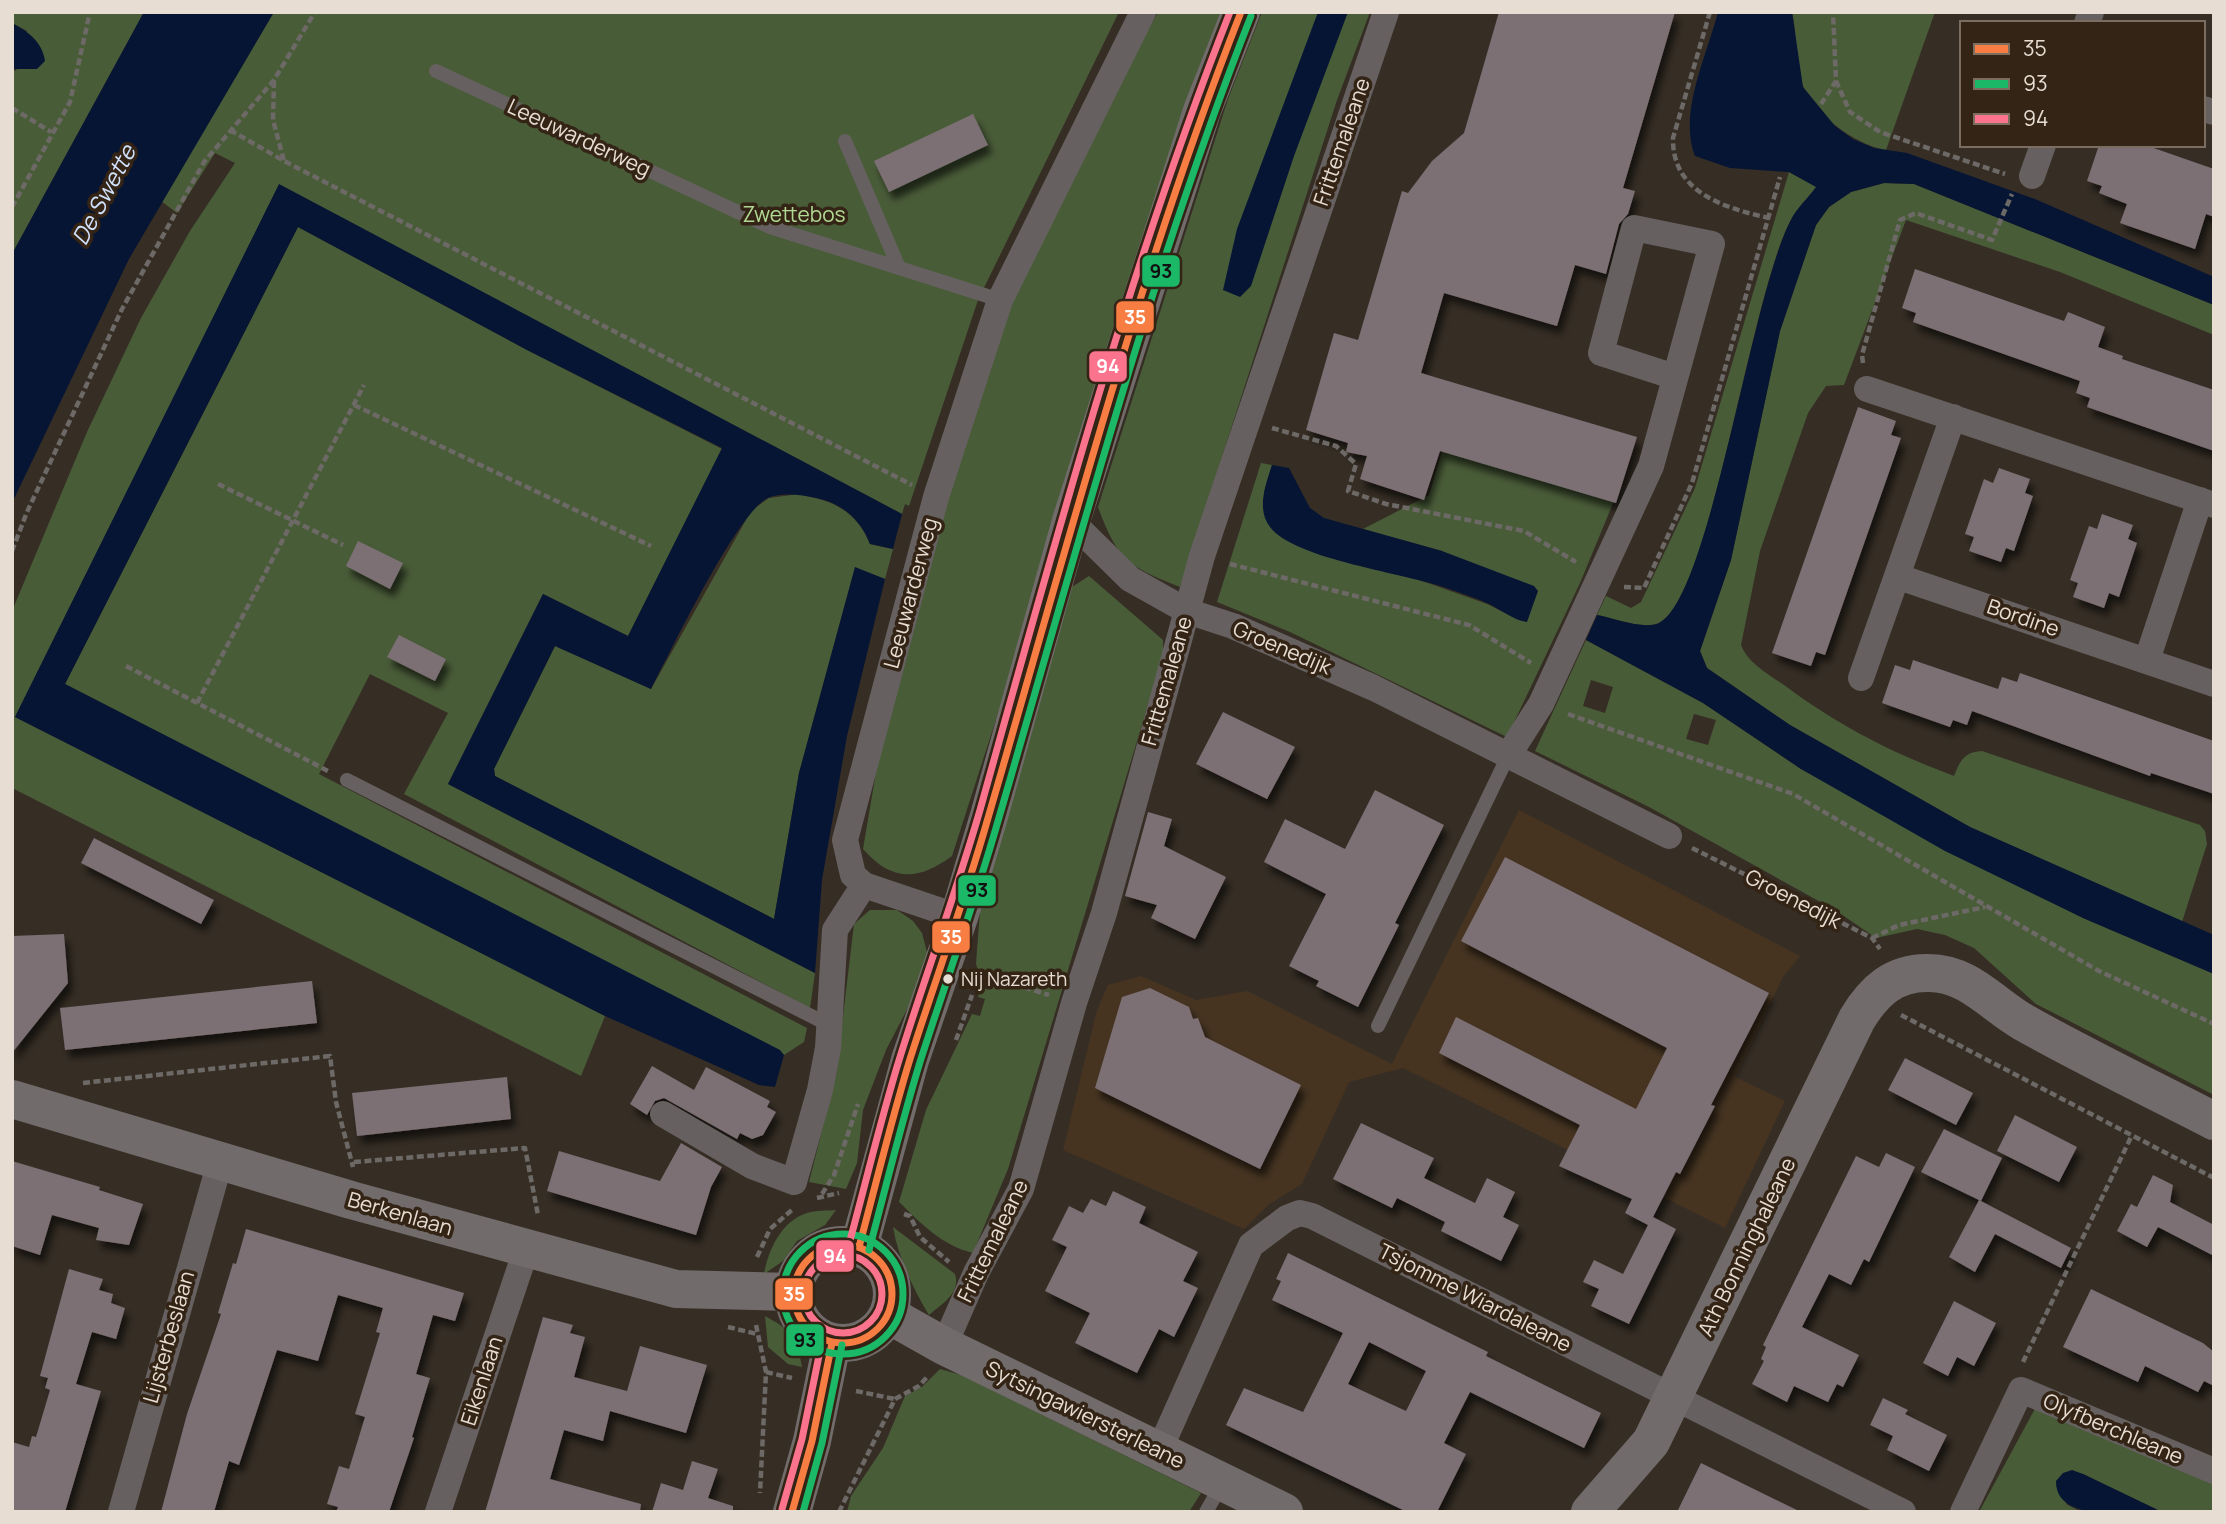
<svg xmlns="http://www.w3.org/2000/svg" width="2226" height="1524" viewBox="0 0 2226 1524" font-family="Manrope,sans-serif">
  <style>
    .built { fill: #463421 }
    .green { fill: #495c38; fill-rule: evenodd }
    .water { fill: #061534 }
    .building { fill: #7b6f74; fill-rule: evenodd; filter: url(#shadow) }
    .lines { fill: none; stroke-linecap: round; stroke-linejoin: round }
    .path { stroke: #6d6966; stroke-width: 4.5; stroke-dasharray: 7 3.5; stroke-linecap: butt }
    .lane { stroke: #666160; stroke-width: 14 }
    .street { stroke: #666160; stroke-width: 26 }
    .secondary { stroke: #716c6b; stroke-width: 38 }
    .bus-1-casing { stroke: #332415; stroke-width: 12 }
    .bus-2-casing { stroke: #332415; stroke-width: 12 }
    .bus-3-casing { stroke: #332415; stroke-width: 12 }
    .bus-1 { stroke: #f77d43; stroke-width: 7 }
    .bus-2 { stroke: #1ab867; stroke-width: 7 }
    .bus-3 { stroke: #fc738d; stroke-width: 7 }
    .bus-dot { fill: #e7ddd3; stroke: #332415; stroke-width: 2.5 }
    .labels { text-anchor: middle; stroke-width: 7; stroke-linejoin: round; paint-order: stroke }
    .bus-label { font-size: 19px; fill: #e7ddd3; stroke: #332415; text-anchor: start }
    .street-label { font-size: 21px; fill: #e7ddd3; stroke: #332415 }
    .park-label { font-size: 21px; fill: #b1d993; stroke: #332415 }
    .water-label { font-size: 23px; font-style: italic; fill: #d0e1fc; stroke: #332415 }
    .line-badge { stroke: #332415; stroke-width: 2.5 }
    .badge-label { font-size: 19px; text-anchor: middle; font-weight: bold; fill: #fff }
    .pale-badge-label { font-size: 19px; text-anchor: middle; font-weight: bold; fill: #111 }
  </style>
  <defs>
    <filter id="shadow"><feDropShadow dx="4.5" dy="8" stdDeviation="3.5" flood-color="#0009"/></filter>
  </defs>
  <rect width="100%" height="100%" fill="#362e25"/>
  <polygon class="built" points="1519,810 1800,956 1783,977 1735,1077 1785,1101 1725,1228 1403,1068 1349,1082 1302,1184 1268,1205 1244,1229 1063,1150 1097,1010 1108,985 1141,976 1196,1000 1247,991 1392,1064"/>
  <g class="green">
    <polygon points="12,12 144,12 12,254 12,69 16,71 27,31 12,23"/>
    <polygon points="274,12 1119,12 978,300 909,506 905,504 902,514 279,185 15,717 605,1016 581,1076 12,788 12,611 87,432 141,318 190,231 235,163 215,153 177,213 161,201"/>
    <path d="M 1158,12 L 1224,12 L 952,856 C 918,881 892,882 863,849 L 881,743 L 927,554 L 1007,311 L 1114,91 Z"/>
    <path d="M 1262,12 L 1370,12 L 1337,100 L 1180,587 C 1128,566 1118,561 1098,507 L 1228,99 Z"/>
    <path d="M 1792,12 L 1935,12 L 1886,150 C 1852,144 1805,108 1799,73 C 1795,53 1797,32 1792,12 Z"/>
    <path d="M 1789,172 L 1817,187 C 1809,196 1800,206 1793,216 C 1751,287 1712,596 1659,623 C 1644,630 1613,618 1597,615 L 1606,596 L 1631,608 L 1641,602 L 1695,488 Z"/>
    <path d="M 1884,183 L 1914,184 L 2214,305 L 2214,335 L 2060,272 L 1906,220 L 1844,385 L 1826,386 L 1808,413 L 1760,551 L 1741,645 C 1748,663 1768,674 1784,685 C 1839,726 1890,752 1954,776 C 1960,761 1964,752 1982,751 L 2200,825 L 2205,831 L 2207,844 L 2182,922 L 1970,827 L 1790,725 L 1707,668 L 1700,651 L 1731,560 L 1780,331 L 1816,225 L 1829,207 L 1851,192 Z"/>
    <polygon points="298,227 527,350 722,449 628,636 543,594 448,784 815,973 810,1008 404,794 448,713 370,674 319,774 807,1028 804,1042 784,1055 65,684"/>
    <polygon points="1448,432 1621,484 1580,583 1507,737 1290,632 1217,602 1261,463 1272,465 1264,492 1408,576 1487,604 1521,621 1442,551 1363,529 1429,495"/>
    <path d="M 799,494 C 833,501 856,510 870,544 L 893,549 L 885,579 L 855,568 L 799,773 L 774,919 L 495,776 L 494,769 L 555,646 L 651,689 L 751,511 L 769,498 Z"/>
    <path d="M 1089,576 L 1163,640 L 1163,655 L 1008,1169 L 973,1253 C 941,1245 922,1224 899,1202 L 926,1110 L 972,1014 L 980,1016 L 985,999 L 978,997 L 982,981 L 976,964 L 980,911 L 1072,587 Z"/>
    <path d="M 1586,640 L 1703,703 L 1801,769 L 2083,918 L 2214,974 L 2214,1095 L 2036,1004 L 1974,948 L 1945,935 L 1917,929 L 1876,938 L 1835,910 L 1649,807 L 1535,751 ZM 1591,680 L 1613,687 L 1605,713 L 1583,706 ZM 1694,714 L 1716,720 L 1708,745 L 1686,739 Z"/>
    <polygon points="870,910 897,910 913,921 922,933 928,956 926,973 886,1050 863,1110 857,1163 846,1189 809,1182 836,1075 854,924"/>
    <path d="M 836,1210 L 825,1225 L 797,1241 L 783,1261 L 764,1274 C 768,1251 781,1221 807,1213 C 816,1210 827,1211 836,1210 Z"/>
    <path d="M 893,1227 L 955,1274 C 961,1293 942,1304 929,1315 C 913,1289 898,1257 893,1227 Z"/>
    <path d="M 765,1316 C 792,1331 796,1336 802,1367 L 788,1364 L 768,1347 Z"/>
    <polygon points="940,1369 961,1375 1201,1493 1189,1512 847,1512 851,1496 883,1448 905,1396 922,1387"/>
    <polygon points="2043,1394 2214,1474 2214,1512 2162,1512 2083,1474 2066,1504 2081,1512 1979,1512"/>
  </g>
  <g class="water">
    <polygon points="144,12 274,12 129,259 12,503 12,254"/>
    <polygon points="1318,12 1348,12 1294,156 1251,286 1240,297 1223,290 1237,229"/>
    <path d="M 1718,12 L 1792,12 L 1803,87 L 1835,126 L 1853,139 L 1874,148 L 1907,153 L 2035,199 L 2214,277 L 2214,305 L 1914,184 L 1884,183 L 1851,192 L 1829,207 L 1816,225 L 1780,331 L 1731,560 L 1700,651 L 1707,668 L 1790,725 L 1970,827 L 2214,935 L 2214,974 L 2083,918 L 1945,851 L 1801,769 L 1703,703 L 1586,640 L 1597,615 C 1613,618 1644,630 1659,623 C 1711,597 1752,287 1793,216 C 1799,206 1809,197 1816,187 L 1789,172 L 1730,168 L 1695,156 C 1678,114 1707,55 1718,12 Z"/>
    <path d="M 12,23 C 29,32 42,42 45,61 L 37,69 L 12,69 Z"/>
    <path d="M 279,184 L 902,514 L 893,549 L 870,544 C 861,520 842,503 816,498 C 802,495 782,492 768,498 C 737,512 670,653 651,689 L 555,646 L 494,769 L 495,776 L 774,919 L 799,773 L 855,567 L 885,579 L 847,736 L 822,880 L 815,973 L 448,784 L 543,594 L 628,636 L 722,448 L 527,350 L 298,227 L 65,684 L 780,1050 L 784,1055 L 775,1087 L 759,1085 L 605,1016 L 15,717 Z"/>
    <path d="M 1272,465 L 1289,468 L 1310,508 L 1324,518 L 1442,551 L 1534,586 L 1538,591 L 1527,622 C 1514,620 1501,610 1489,604 C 1476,598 1463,594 1449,589 C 1407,573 1295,560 1270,527 C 1256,509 1266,484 1272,465 Z"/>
    <path d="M 2072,1470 L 2083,1474 L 2162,1512 C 2133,1512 2055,1524 2056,1481 L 2063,1473 Z"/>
  </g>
  <g class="building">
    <polygon points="1499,12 1675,12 1623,188 1635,191 1628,214 1619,224 1606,274 1575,265 1557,326 1444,293 1421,373 1637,437 1616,503 1440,451 1424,500 1360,479 1367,456 1346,452 1348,443 1306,430 1334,333 1358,340 1402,191 1408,193 1432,161 1464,133"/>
    <polygon points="973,114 988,145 889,192 874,161"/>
    <polygon points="2099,145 2145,145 2214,169 2214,217 2206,214 2195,249 2120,223 2127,204 2099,193 2102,186 2087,181"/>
    <polygon points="1915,269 2064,321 2068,312 2105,327 2098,347 2123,356 2122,359 2214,390 2214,451 2087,407 2090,398 2076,393 2080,381 1913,322 1916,313 1902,308"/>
    <polygon points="1858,407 1896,421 1891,435 1901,438 1825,655 1816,652 1811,666 1772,653"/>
    <polygon points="1999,468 2030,479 2025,493 2033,496 2014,551 2006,548 2001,562 1969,551 1974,537 1965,534 1984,479 1993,483"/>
    <polygon points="2102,514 2133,525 2128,539 2137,543 2119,597 2109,593 2104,608 2073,597 2078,583 2070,580 2089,526 2097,529"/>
    <polygon points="358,541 403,563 390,589 346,566"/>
    <polygon points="399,635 446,659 435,681 387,657"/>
    <polygon points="1913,660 1998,689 2002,677 2017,682 2020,673 2214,741 2214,794 2151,773 2150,776 1972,711 1967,725 1953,720 1950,727 1882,703 1895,665 1910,670"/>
    <polygon points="1223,712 1295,747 1267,799 1196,764"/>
    <polygon points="1375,790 1444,825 1395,923 1399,925 1358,1007 1316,986 1319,981 1289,966 1326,894 1264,862 1285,819 1345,849"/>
    <polygon points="1148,812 1172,819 1164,846 1226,877 1195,939 1151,918 1157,905 1125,896"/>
    <polygon points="94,838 214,900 201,924 81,863"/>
    <polygon points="1505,857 1769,993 1711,1105 1715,1106 1680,1174 1676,1172 1653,1217 1676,1229 1629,1324 1591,1306 1599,1289 1583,1282 1594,1260 1623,1274 1648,1225 1625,1213 1632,1199 1559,1166 1580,1125 1439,1053 1456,1017 1636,1109 1667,1048 1461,941"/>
    <polygon points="64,934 68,983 12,1053 12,936"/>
    <polygon points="312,981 317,1023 65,1050 60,1008"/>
    <polygon points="1150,988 1189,1007 1193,1019 1198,1018 1205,1037 1301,1085 1260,1169 1095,1088 1122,997"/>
    <polygon points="1905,1058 1973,1093 1956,1125 1888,1090"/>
    <polygon points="652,1066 694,1090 706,1067 770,1101 767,1107 776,1112 763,1135 752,1139 740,1133 737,1139 664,1098 655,1101 647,1115 630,1104"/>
    <polygon points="507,1077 511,1119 357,1136 352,1093"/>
    <polygon points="2015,1115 2077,1147 2059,1182 1997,1151"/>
    <polygon points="1361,1123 1434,1158 1424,1178 1475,1203 1487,1178 1515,1192 1503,1217 1519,1225 1501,1261 1441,1231 1445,1222 1397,1198 1392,1208 1333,1179"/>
    <polygon points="1944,1129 2002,1158 1981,1201 1921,1172"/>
    <polygon points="681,1143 722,1167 711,1187 696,1235 547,1191 559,1151 660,1181"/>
    <polygon points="1886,1153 1915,1167 1869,1262 1864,1259 1851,1285 1829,1274 1802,1327 1859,1355 1843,1387 1837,1384 1828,1402 1794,1386 1787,1402 1752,1384 1764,1361 1761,1359 1766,1347 1763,1345 1856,1156 1879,1167"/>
    <polygon points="12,1161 100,1187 99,1190 143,1204 129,1245 96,1240 99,1228 52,1215 40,1255 12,1246"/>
    <polygon points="2153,1175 2173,1185 2170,1202 2214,1225 2214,1256 2158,1227 2147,1247 2117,1231 2131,1204 2137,1207"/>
    <polygon points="1113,1191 1146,1207 1139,1223 1198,1252 1183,1281 1198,1288 1174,1337 1159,1329 1137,1373 1075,1343 1090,1313 1045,1291 1067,1247 1052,1240 1069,1206 1083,1213 1091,1199 1106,1206"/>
    <polygon points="1979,1200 2071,1248 2061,1268 1995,1234 1975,1272 1949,1257"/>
    <polygon points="246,1229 464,1293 455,1321 433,1315 416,1374 430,1378 412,1437 414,1438 389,1512 336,1512 338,1507 327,1504 339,1466 349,1469 365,1417 355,1414 380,1333 376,1332 383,1308 338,1295 318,1361 277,1350 239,1465 229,1461 214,1512 161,1512 187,1414 221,1314 218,1313 233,1263 236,1264"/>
    <path d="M 1288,1253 L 1488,1352 L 1486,1356 L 1601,1413 L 1584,1448 L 1470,1392 L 1444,1443 L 1466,1454 L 1437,1512 L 1407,1512 L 1226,1425 L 1244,1388 L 1303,1412 L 1343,1333 L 1272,1300 L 1281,1281 L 1276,1279 ZM 1369,1342 L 1426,1371 L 1406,1411 L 1348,1384 Z"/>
    <polygon points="69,1269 103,1279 99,1290 113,1294 111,1303 125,1308 116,1339 92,1332 76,1384 101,1391 65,1512 12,1512 12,1442 29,1447 32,1436 36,1437 50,1390 45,1388 48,1378 40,1376"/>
    <polygon points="2091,1289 2203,1343 2214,1352 2214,1386 2204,1381 2198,1392 2145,1366 2138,1382 2063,1347"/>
    <polygon points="1954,1301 1996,1323 1974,1366 1957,1357 1948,1376 1923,1363"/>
    <polygon points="543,1317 573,1325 570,1333 585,1337 574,1377 627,1391 640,1346 707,1365 686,1433 610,1411 603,1441 564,1430 550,1479 641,1504 640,1512 485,1512"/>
    <polygon points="1883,1398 1908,1410 1905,1414 1947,1435 1929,1471 1887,1450 1893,1436 1870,1425"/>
    <polygon points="692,1461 718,1469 708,1498 733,1506 733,1512 652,1512 661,1483 683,1490"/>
    <polygon points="1701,1463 1801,1512 1677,1512"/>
  </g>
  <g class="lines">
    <g class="path">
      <path d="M 1710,12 L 1673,138 C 1672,193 1725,208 1769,218"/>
      <polyline points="274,81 273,120 284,161"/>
      <polyline points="1836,81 1850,112 1880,132 2005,174"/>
      <polyline points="1821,104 1836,81 1833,12"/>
      <polyline points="12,108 51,132"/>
      <polyline points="230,130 284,161 912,485"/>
      <polyline points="12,207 70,102 90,12"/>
      <polyline points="1863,363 1862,355 1900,220 1916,213 1992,240 2012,194"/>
      <polyline points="354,405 651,546"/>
      <polyline points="1272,428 1336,446 1356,464 1348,491 1386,504 1524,531 1576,562"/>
      <polyline points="218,484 343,545"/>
      <polyline points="12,551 27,512 122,309 204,162 274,80 315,12"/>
      <polyline points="1230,564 1469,625 1531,663"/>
      <polyline points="1624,587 1644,588 1692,483 1780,177"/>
      <polyline points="126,666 330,772"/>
      <polyline points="197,703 364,385"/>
      <polyline points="1568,714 1793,794 2099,971 2214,1024"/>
      <polyline points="1692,848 1872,938 1880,949"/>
      <polyline points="1872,938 1899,925 1985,907"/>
      <polyline points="977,977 978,973 1049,995"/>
      <polyline points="1901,1015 2214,1178"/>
      <polyline points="956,1040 972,995"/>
      <polyline points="83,1083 330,1056 336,1102 353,1167"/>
      <polyline points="354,1162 525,1148 538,1215"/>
      <polyline points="822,1194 834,1175 858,1104"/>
      <polyline points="817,1198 839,1193"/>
      <polyline points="904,1214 910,1216 920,1237 949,1262"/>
      <polyline points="757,1257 770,1229 793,1209"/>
      <polyline points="756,1325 766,1372 760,1493"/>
      <polyline points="728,1327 757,1334"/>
      <polyline points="2023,1362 2132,1135"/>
      <polyline points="766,1372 792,1378"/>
      <polyline points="856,1391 895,1399"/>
      <polyline points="839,1512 895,1399 919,1386 928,1376"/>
    </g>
    <g class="lane">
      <polyline points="436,71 770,227 1000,300"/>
      <polyline points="845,141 899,268"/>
      <polyline points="347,780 829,1025"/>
      <polyline points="1378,1026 1509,754"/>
      <polyline points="1206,1512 1223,1482"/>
    </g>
    <g class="street">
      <polyline points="2087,23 2091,12"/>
      <polyline points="2203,109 2214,112"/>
      <polyline points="2032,176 2043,145"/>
      <polyline points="1867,389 2214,505"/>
      <polyline points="1071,521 1130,579 1187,611 1233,626 1374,688 1669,836"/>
      <polyline points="1899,577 2214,684"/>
      <polyline points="2147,660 2200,500"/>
      <polyline points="1861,678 1953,417"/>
      <polyline points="1509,754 1541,704 1651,466 1712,244 1634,228 1601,353 1675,377"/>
      <polyline points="959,917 864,885 853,875 845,840 936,497 1000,300 1143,12"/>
      <polyline points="663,1114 752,1166 794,1182 820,1090 828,1048 835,930 864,885"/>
      <polyline points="944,1346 976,1273 1021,1189 1074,1003 1104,913 1202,556 1386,12"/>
      <polyline points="1159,1451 1251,1245 1287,1218 1300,1213 1312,1216 1903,1512"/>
      <polyline points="121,1512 220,1162"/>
      <polyline points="438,1512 526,1250"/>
      <polyline points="1963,1512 2021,1390 2214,1471"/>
    </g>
    <g class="secondary">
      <polyline points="12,1099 351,1200 676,1289 793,1292"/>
      <circle cx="843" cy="1294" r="49"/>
      <polyline points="859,1247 910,1060 959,917 989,816 1071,521 1202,111 1241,12"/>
      <polyline points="889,1315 944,1346 1284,1512"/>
      <polyline points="792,1512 812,1441 832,1343"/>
      <path d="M 1590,1512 L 1651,1442 L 1857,1019 C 1874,991 1894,972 1929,973 C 1968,973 1992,1004 2023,1022 C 2085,1057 2150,1088 2214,1121"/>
    </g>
    <defs>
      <g id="bus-1">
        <circle cx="843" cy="1294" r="49"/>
        <path d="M 859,1247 C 876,1184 891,1121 910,1059 C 936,978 965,899 988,818 C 1067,548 1138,274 1241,12"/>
        <polyline points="792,1512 812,1441 832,1343"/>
      </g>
      <g id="bus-2">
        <circle cx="843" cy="1294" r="60"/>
        <path d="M 869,1250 C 886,1187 901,1124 920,1062 C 946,981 975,902 998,821 C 1077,551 1148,278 1251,16"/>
        <polyline points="803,1512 822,1443 842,1345"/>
      </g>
      <g id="bus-3">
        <path d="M 849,1244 C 866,1182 881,1118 900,1057 C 926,974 956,893 980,810 C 1055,542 1128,271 1230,12"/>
        <circle cx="843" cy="1294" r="39"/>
        <polyline points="782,1509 802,1439 822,1341"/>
      </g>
    </defs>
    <use href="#bus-1" class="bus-1-casing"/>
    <use href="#bus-2" class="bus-2-casing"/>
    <use href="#bus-3" class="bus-3-casing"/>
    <use href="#bus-1" class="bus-1"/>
    <use href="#bus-2" class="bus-2"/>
    <use href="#bus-3" class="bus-3"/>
  </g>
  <circle class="bus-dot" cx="948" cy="979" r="6"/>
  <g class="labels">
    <g class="bus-label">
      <text x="961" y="986">Nij Nazareth</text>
    </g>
    <g class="street-label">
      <text transform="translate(579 138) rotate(25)" y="7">Leeuwarderweg</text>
      <text transform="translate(1342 142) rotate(-71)" y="7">Frittemaleane</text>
      <text transform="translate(911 593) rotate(-75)" y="7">Leeuwarderweg</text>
      <text transform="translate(2023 618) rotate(19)" y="7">Bordine</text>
      <text transform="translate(1282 648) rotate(23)" y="7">Groenedijk</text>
      <text transform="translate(1167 681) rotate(-74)" y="7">Frittemaleane</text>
      <text transform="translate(1793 899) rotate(27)" y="7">Groenedijk</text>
      <text transform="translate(400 1214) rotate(16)" y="7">Berkenlaan</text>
      <text transform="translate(993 1241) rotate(-64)" y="7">Frittemaleane</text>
      <text transform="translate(1747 1247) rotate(-64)" y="7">Ath Bonninghaleane</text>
      <text transform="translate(1475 1298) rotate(27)" y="7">Tsjomme Wiardaleane</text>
      <text transform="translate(169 1337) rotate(-74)" y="7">Lijsterbeslaan</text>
      <text transform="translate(482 1381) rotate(-72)" y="7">Eikenlaan</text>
      <text transform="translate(1085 1415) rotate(26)" y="7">Sytsingawiersterleane</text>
      <text transform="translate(2113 1429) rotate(23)" y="7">Olyfberchleane</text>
    </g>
    <g class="park-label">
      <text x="794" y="222">Zwettebos</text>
    </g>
    <g class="water-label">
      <text transform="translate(104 195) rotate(-62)" y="8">De Swette</text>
    </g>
  </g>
  <g class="line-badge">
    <rect x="1141" y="254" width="40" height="34" rx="7" fill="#1ab867"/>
    <rect x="1115" y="300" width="40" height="34" rx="7" fill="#f77d43"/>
    <rect x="1088" y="350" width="40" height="33" rx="7" fill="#fc738d"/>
    <rect x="957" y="874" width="40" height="33" rx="7" fill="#1ab867"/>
    <rect x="931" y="920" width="40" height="34" rx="7" fill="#f77d43"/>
    <rect x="815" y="1239" width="40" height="34" rx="7" fill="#fc738d"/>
    <rect x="774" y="1277" width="40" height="34" rx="7" fill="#f77d43"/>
    <rect x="785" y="1323" width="40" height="34" rx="7" fill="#1ab867"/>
  </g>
  <g class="badge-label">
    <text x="1135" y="324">35</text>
    <text x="1108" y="373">94</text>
    <text x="951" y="944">35</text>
    <text x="835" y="1263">94</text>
    <text x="794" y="1301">35</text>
  </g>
  <g class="pale-badge-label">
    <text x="1161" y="278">93</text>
    <text x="977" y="897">93</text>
    <text x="805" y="1347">93</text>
  </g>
  <rect width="2226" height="1524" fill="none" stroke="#e7ddd3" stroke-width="28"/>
  <rect x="1960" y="21" width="245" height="126" fill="#332415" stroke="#7b6e61" stroke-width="2"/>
  <rect x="1974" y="44" width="35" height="10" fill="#f77d43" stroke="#7b6e61" stroke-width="2"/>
  <text x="2023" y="56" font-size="21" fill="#e7ddd3">35</text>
  <rect x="1974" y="79" width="35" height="10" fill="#1ab867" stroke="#7b6e61" stroke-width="2"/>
  <text x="2023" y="91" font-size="21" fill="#e7ddd3">93</text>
  <rect x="1974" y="114" width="35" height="10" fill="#fc738d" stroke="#7b6e61" stroke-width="2"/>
  <text x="2023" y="126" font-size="21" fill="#e7ddd3">94</text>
</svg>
